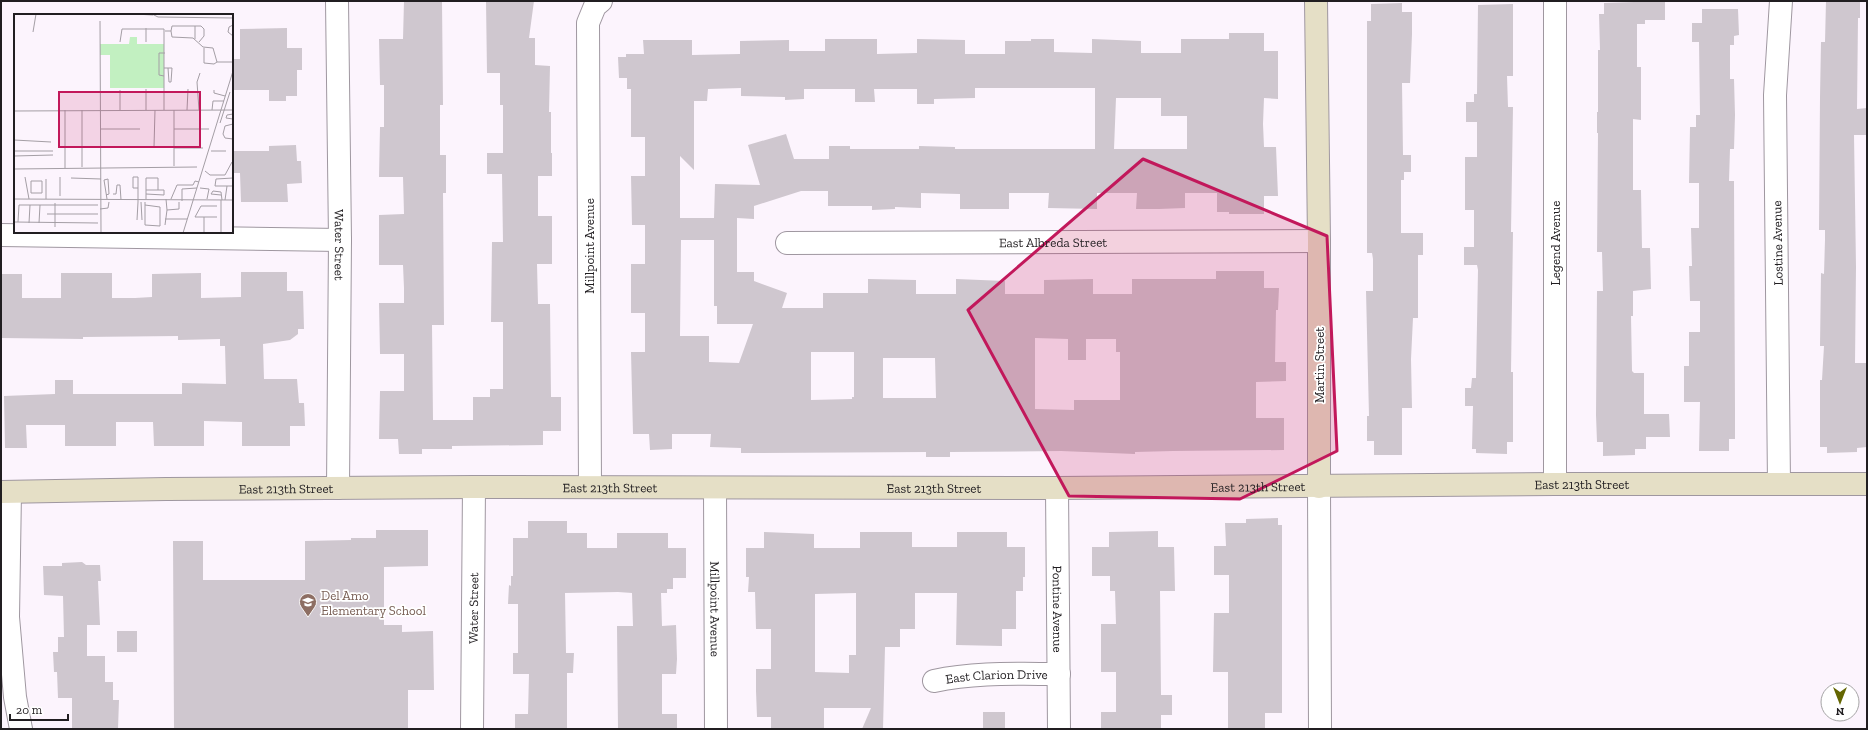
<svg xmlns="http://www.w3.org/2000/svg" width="1868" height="730" viewBox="0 0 1868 730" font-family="'Zilla Slab',serif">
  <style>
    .building { fill: #cfc7cf; fill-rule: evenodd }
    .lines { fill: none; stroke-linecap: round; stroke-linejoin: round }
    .street-casing { stroke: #9f97a0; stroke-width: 24 }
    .secondary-casing { stroke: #9f97a0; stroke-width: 24 }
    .street { stroke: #fff; stroke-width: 22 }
    .secondary { stroke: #e5dfc6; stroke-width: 22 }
    .marked { fill: #c2185b; fill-opacity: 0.2; stroke: #c2185b; stroke-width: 3; stroke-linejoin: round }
    .labels { text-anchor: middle; stroke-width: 3.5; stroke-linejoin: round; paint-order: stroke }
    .street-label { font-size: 13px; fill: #211e21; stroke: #fff }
    .education-label { font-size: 13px; fill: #785e54; stroke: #fff; text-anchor: start }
    .inset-road { fill: none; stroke: #a49ea5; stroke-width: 1 }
    .view { fill: #c2185b; fill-opacity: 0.15; stroke: #c2185b; stroke-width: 2 }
    .inset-edge { fill: none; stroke: #211e21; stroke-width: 2 }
  </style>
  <rect width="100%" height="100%" fill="#fcf4fd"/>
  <g class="building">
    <polygon points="404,1 442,1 443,105 440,105 440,155 446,155 446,193 443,193 444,325 432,325 433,420 473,420 473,397 490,397 490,389 503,389 503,322 491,322 492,242 503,242 502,174 487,174 487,153 503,153 503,105 500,105 500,73 487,73 486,1 534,1 529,38 535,38 535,65 550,66 549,112 551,112 551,153 552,153 552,176 538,176 538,216 552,216 552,264 537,264 538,304 550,304 551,397 561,397 561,431 543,431 543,445 452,446 452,449 422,449 422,454 399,454 398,439 379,439 380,391 404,391 404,354 380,354 379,303 404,303 404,288 403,265 379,265 379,215 404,214 403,177 379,177 380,127 384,127 384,85 380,85 379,39 403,39"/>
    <polygon points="1826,1 1860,1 1860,18 1858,18 1857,109 1867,108 1867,135 1854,135 1856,267 1855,363 1867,363 1867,447 1857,448 1857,452 1827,453 1827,447 1820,447 1820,380 1822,380 1824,346 1820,346 1821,273 1824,274 1825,240 1825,230 1819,230 1820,97 1821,42 1825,42"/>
    <polygon points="1634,2 1665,2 1665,20 1645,20 1645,24 1637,24 1637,67 1641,67 1641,120 1633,119 1633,190 1641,190 1642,248 1650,248 1651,289 1633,291 1633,316 1631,316 1632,371 1634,373 1644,373 1644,414 1669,414 1670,437 1646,437 1646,449 1635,449 1635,455 1603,456 1603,442 1597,442 1596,415 1597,291 1603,291 1602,252 1597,252 1598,133 1597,133 1597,112 1598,112 1598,50 1600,50 1599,14 1604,14 1604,3"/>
    <polygon points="1402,3 1402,12 1412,12 1412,34 1410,83 1402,83 1403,155 1411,155 1411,172 1404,172 1404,180 1401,180 1401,233 1423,233 1423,255 1418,255 1418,318 1413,318 1411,359 1412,408 1402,408 1402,455 1374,455 1374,441 1367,441 1367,416 1369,416 1366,291 1373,291 1373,259 1372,253 1367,253 1367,21 1371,21 1371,4"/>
    <polygon points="1513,4 1513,76 1507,76 1508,107 1513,107 1511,232 1513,232 1511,372 1513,372 1513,442 1507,442 1507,454 1476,453 1476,449 1472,449 1473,406 1465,406 1465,388 1471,388 1472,378 1476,378 1478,270 1477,265 1464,265 1464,247 1474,247 1474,210 1465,210 1465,157 1477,157 1477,122 1466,122 1466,102 1474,102 1474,94 1477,94 1478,5"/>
    <polygon points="1702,9 1738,9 1739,35 1734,36 1734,45 1730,45 1730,79 1734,79 1735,115 1734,149 1730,149 1729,181 1734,181 1735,412 1735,439 1729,439 1729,451 1699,451 1700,402 1684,402 1684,366 1689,366 1689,332 1700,332 1700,301 1690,301 1689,266 1692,266 1691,228 1699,228 1699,183 1689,183 1690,127 1696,127 1696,115 1700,115 1699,42 1692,42 1692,23 1702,23"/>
    <polygon points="287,28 287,48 302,48 302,70 297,70 297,96 286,96 286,101 269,101 269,90 232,90 232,59 240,59 240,29"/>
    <path d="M 1229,33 L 1264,33 L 1264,51 L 1278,51 L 1278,99 L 1264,98 L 1263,124 L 1264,147 L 1276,147 L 1278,196 L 1264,196 L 1264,214 L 1229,214 L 1229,212 L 1217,212 L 1217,193 L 1185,193 L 1185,208 L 1159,209 L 1136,209 L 1137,193 L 1097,193 L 1097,209 L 1048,208 L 1049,193 L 1009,193 L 1009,209 L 960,209 L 960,194 L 921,193 L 921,208 L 895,207 L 895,209 L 872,210 L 872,206 L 828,206 L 828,191 L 801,191 L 754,206 L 754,219 L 737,218 L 737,272 L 754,272 L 754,281 L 787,293 L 782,308 L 823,308 L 823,293 L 868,293 L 868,279 L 916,280 L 916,294 L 956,294 L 956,279 L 1005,281 L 1005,294 L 1044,294 L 1044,280 L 1093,279 L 1093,294 L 1132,294 L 1132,279 L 1216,279 L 1216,271 L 1264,271 L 1264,288 L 1279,288 L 1278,310 L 1276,310 L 1275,362 L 1286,362 L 1286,381 L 1256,382 L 1256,418 L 1284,418 L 1284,450 L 1173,451 L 1135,452 L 1135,454 L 1061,451 L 950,452 L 950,457 L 926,457 L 926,452 L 741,453 L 741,448 L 710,447 L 711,434 L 672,434 L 672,449 L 650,450 L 649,434 L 633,434 L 631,352 L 645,352 L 645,313 L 631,313 L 631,264 L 645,264 L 645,225 L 632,225 L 631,176 L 645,176 L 645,137 L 631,137 L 631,89 L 627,89 L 627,78 L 619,78 L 618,57 L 626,57 L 626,54 L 644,54 L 643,40 L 692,40 L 692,55 L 740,54 L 740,41 L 789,40 L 789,51 L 825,51 L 825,39 L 877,39 L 877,54 L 917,53 L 917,39 L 965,40 L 965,54 L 1005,54 L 1005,41 L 1031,41 L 1031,39 L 1054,39 L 1054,52 L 1092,53 L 1092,39 L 1141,41 L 1141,53 L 1181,53 L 1181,39 L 1229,39 ZM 741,88 L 741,96 L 785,97 L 785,100 L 804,99 L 804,89 L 855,89 L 855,102 L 875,102 L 874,89 L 917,89 L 917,104 L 934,104 L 934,99 L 975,98 L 975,88 L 1095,88 L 1095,149 L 955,149 L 955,147 L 919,146 L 919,149 L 850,149 L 850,146 L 829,146 L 829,159 L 794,159 L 786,134 L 748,145 L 760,185 L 715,184 L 714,218 L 680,218 L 680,156 L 694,170 L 694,101 L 707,101 L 708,89 ZM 1116,98 L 1161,98 L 1161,116 L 1187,116 L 1187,149 L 1114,149 ZM 681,240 L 714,240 L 714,306 L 717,306 L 717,324 L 753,324 L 739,363 L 709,362 L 709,336 L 680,336 ZM 1035,338 L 1068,339 L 1068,360 L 1086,360 L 1086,339 L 1116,339 L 1116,352 L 1120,352 L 1120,400 L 1074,400 L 1074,410 L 1035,409 ZM 811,352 L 854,352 L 854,397 L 852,397 L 852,399 L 811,400 ZM 883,358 L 935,358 L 936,398 L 883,398 Z"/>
    <polygon points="296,145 297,161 301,161 302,183 287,184 288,202 241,202 240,173 232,173 232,151 269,151 269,146"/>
    <polygon points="241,272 287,272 287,291 303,291 304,329 298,329 298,334 290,340 263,344 264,379 297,379 299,403 304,403 305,426 290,426 290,446 242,446 242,422 204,421 204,446 154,446 153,422 116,422 116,446 65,446 65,425 26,425 27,448 5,448 4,396 55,394 55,380 73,380 73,394 182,394 182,383 226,384 225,346 220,346 220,339 178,340 178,336 83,337 83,339 1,338 1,274 22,274 22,298 61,298 61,273 112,273 112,298 135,298 152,297 152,274 201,273 201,298 241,297"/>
    <polygon points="1278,518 1278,525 1282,525 1282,713 1265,713 1265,729 1228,729 1228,672 1213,672 1214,613 1229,613 1229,575 1214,575 1214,546 1226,546 1225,523 1246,523 1246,519"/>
    <polygon points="528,521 567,521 567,533 587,533 587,548 617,548 617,533 668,533 668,548 686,548 686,578 673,578 673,589 667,589 667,593 661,593 662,626 676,625 677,659 676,674 662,674 662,714 677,714 677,729 618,729 617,626 633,626 632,593 618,592 565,593 566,653 574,653 573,673 567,673 567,729 515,729 515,714 528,714 529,674 513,674 513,653 518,653 518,604 508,604 509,585 511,586 511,576 513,576 513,538 528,538"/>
    <polygon points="376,530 428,530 428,566 384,567 384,625 402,625 402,632 433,631 434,690 408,690 408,729 174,729 173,541 203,541 203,580 305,580 305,541 351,540 351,538 376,538"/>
    <polygon points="1158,531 1158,547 1174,547 1175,591 1160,591 1161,695 1172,695 1172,715 1161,715 1161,729 1101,729 1101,712 1116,712 1116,672 1101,672 1101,624 1116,624 1115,591 1110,591 1110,576 1092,576 1092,547 1109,547 1109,532"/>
    <path d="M 764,532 L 814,534 L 814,548 L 860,548 L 860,532 L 912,532 L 912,547 L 957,547 L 957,532 L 1007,532 L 1007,547 L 1025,547 L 1025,577 L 1023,577 L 1023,591 L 1016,591 L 1016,629 L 1002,629 L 1002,646 L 956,645 L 957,593 L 915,593 L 915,629 L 900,629 L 900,647 L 885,647 L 883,729 L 862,729 L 871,708 L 824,708 L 824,729 L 771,729 L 771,717 L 757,717 L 756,691 L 756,669 L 771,669 L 771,629 L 756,629 L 755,592 L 748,592 L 749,577 L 746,577 L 746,548 L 764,548 ZM 856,593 L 856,655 L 849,655 L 849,673 L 815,672 L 815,594 Z"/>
    <polygon points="82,562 86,565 100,565 101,581 98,581 100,625 87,625 87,656 105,656 105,682 113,682 113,700 119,700 118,729 72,729 72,698 58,698 57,672 54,672 53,652 58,652 58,637 64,637 63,596 44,595 43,566 62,566 62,563"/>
    <rect x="117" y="631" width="20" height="21"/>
    <rect x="983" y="712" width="22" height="17"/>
  </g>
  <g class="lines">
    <defs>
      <g id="street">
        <path id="s1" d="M 337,1 L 340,240 L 338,488"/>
        <polyline points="1555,1 1555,484"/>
        <polyline points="1,235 340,240"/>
        <path id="s2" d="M 787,243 L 1319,241"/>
        <polyline points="1779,484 1775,95 1781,1"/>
        <polyline points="590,487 588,23 595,6 601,1"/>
        <polyline points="1319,487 1320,729"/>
        <path id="s3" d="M 715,488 L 716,729"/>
        <path id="s4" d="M 1057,488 L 1059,729"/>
        <polyline points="10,492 8,617 15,697 21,729"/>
        <path id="s5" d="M 934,681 C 975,672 1017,674 1059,674"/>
        <path id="s6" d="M 472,729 L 474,487"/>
      </g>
      <g id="secondary">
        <polyline points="1316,1 1319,241 1319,487"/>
        <path id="s7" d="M 1,492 L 166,489 L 474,487 L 1057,488 L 1555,484 L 1867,484"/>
      </g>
    </defs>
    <use href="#street" class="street-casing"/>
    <use href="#secondary" class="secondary-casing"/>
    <use href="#street" class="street"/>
    <use href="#secondary" class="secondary"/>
  </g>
  <path class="marked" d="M 1143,159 L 1327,236 L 1337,451 L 1240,499 L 1069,496 L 968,310 Z"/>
  <defs>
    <symbol id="school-pin" viewBox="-11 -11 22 30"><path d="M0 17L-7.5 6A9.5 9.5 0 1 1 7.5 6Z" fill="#8d6e63" stroke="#fff"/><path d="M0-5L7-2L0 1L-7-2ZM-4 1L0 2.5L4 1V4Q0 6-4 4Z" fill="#fff"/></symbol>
  </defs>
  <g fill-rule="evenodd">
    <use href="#school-pin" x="298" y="592" width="20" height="27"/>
  </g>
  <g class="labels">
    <g class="street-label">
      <text dy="5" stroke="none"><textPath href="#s2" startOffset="266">East Albreda Street</textPath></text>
      <text transform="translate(1555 243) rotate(-90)" y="5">Legend Avenue</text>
      <text transform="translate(1777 243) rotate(-91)" y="5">Lostine Avenue</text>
      <text dy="5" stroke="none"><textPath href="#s1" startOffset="244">Water Street</textPath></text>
      <text transform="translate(589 246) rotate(-90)" y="5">Millpoint Avenue</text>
      <text transform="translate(1319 365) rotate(-90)" y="5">Martin Street</text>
      <text dy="5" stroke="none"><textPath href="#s7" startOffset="1581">East 213th Street</textPath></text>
      <text dy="5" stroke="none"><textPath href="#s7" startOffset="1257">East 213th Street</textPath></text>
      <text dy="5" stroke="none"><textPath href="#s7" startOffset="285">East 213th Street</textPath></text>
      <text dy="5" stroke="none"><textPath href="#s7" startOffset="609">East 213th Street</textPath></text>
      <text dy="5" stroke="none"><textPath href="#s7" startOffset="933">East 213th Street</textPath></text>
      <text dy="5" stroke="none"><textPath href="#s6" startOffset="121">Water Street</textPath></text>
      <text dy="5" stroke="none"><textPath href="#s3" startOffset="121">Millpoint Avenue</textPath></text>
      <text dy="5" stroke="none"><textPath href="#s4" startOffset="121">Pontine Avenue</textPath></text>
      <text dy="5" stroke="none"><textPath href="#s5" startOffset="63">East Clarion Drive</textPath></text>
    </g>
    <g class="education-label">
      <text x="321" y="600">Del Amo<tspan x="321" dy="15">Elementary School</tspan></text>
    </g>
  </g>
  <g transform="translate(14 14)">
    <rect width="219" height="219" fill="#fcf4fd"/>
    <path d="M 116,23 L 123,23 L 123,30 L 150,30 L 150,74 L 96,74 L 96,41 L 86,41 L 86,30 L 115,30 Z" fill="#c2f0c1"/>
    <path class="inset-road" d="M 121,0 L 139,1M 138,0 L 144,3 L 219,4M 86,7 L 87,219M 219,11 L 215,13 L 214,18 L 219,22M 181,12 L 181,25M 132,14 L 132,28M 151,17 L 157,17 L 158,23 L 179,24 L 189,33 L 199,34 L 203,48 L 219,48M 157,17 L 158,12 L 187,12 L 190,15 L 190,22 L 185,28M 19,18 L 22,0M 106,28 L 108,15 L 150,15 L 150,96M 190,34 L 190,49 L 200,50 L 203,48M 150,54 L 158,54 L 157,68 L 155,68 L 154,54M 150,62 L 145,61 L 145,39 L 151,39M 132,75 L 132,96M 106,76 L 106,96M 200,76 L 200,79 L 211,82M 68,96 L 68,153M 160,96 L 160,152M 173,96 L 174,75M 185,96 L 183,68 L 186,59M 198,96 L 199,87 L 210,87M 0,97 L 219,96M 219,100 L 213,101 L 212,104 L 219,105M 206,109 L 216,78M 219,110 L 211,112 L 209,120 L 211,124 L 219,125M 86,115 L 126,115M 160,115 L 195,115M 0,126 L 37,128M 86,133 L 140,133 L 141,96M 160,134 L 189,134M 0,137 L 39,137M 197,137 L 212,137M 0,142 L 39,141M 51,154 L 51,96M 0,155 L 183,153M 191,157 L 196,161 L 211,161 L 218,148M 11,163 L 15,185M 46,163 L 46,182M 57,164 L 87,165M 17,167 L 28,167 L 28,179 L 17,179 ZM 213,172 L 201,172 L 202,165 L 219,164M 186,174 L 195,175 L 193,185M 132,176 L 144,176 L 144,164 L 132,164 L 132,185M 99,180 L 102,180 L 103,171 L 106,171 L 107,186M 132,180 L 150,181 L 150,176 L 144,176M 92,181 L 95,180 L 94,165 L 90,166 L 93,185M 207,181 L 197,180 L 199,177 L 207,178 L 208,186M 0,185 L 219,186M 32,185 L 32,165M 152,185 L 153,196 L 165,195 L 165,188M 157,185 L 163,171 L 179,171 L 181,167 L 185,168M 211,186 L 213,172 L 219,172M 168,187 L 168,175 L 183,174M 127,188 L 128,206M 131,188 L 131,211 L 146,212 L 146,193 L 131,191M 41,189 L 41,213M 203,192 L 187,192 L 181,203 L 203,203M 86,195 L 94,194 L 95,188M 33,200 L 84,200M 151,205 L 173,205M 123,206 L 124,188 L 124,163 L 119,163 L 119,174 L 124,174M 0,208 L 84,209M 4,208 L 5,191 L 84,191M 15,209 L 16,191M 25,209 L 26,191M 151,211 L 153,196M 169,219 L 219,57M 190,219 L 190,203M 207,219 L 207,186"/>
    <path class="view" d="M 45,78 L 186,78 L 186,133 L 45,133 Z"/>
    <rect width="219" height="219" class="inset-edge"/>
  </g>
  <rect width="1868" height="730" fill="none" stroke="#211e21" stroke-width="4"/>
  <g transform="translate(1840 702) rotate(180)"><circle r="19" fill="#ffffff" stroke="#a6a5a6"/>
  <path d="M0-3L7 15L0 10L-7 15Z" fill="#646601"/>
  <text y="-6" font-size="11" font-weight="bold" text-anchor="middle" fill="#211e21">N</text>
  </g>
  <path d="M10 714v6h58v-6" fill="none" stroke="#211e21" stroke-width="2"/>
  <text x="16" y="714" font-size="12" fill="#211e21" stroke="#ffffff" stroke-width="3" paint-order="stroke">20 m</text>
</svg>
